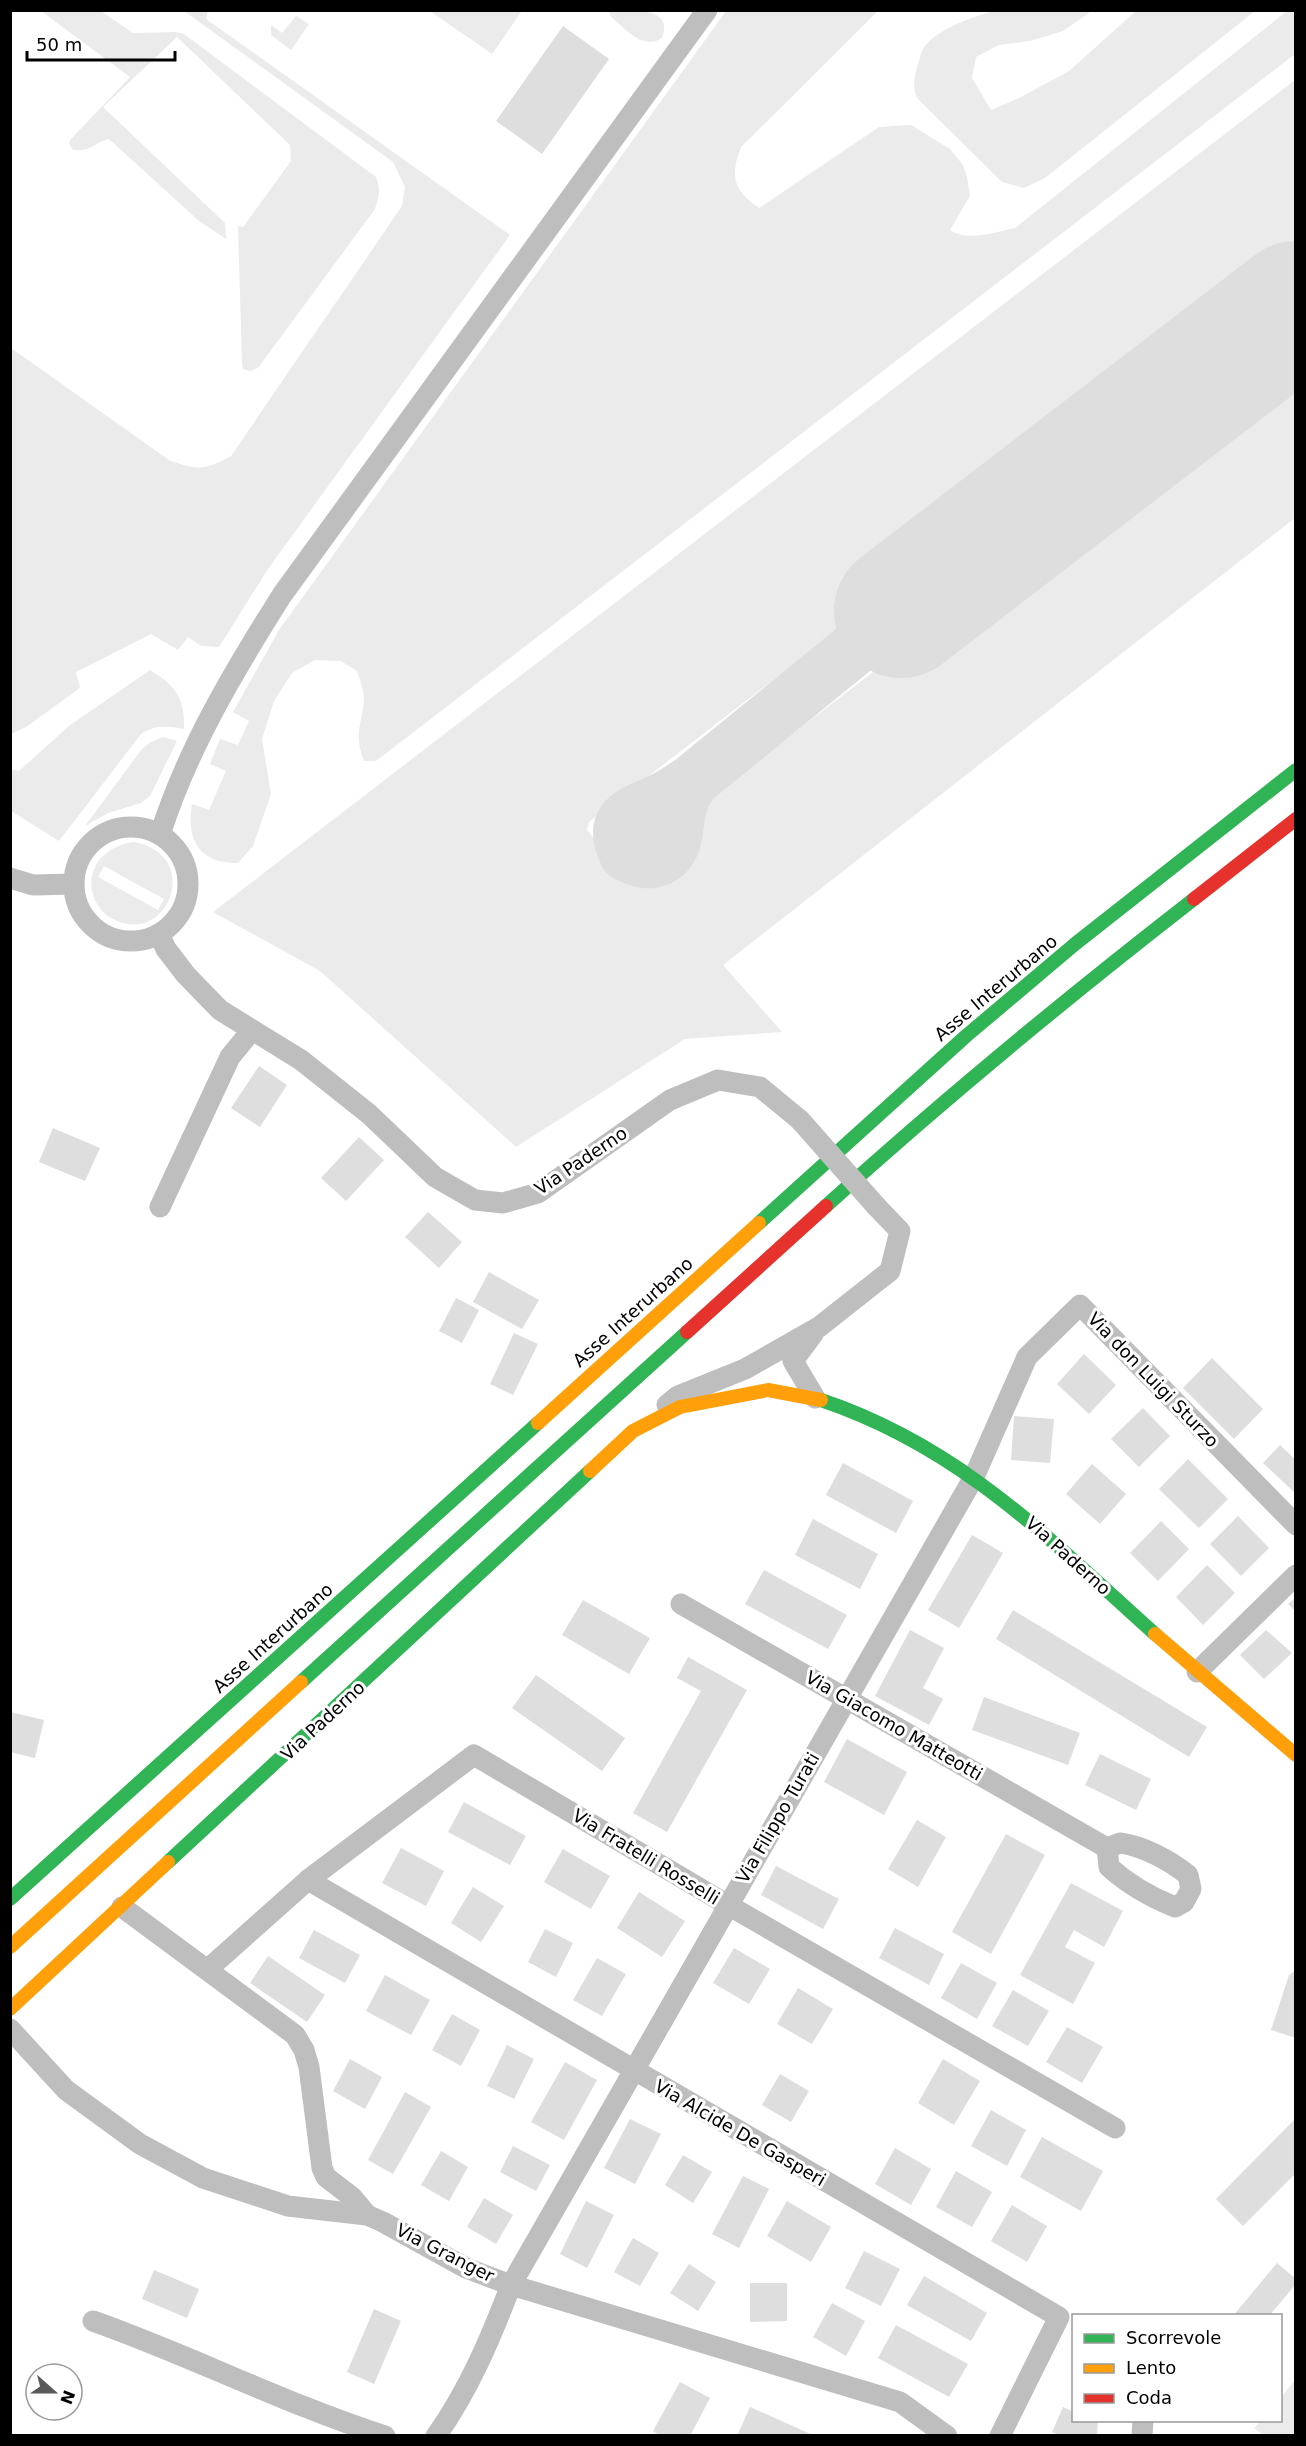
<svg xmlns="http://www.w3.org/2000/svg" width="1306" height="2446" viewBox="0 0 1306 2446" font-family="'DejaVu Sans',sans-serif">
  <style>
    .green { fill: #ebebeb; fill-rule: evenodd }
    .lines { fill: none; stroke-linecap: round; stroke-linejoin: round }
    .taxiway { stroke: #dedede; stroke-width: 54 }
    .runway { stroke: #dedede; stroke-width: 134 }
    .building { fill: #dedede }
    .street { stroke: #bebebe; stroke-width: 21 }
    .fast { stroke: #30b455; stroke-width: 14 }
    .slow { stroke: #ff9f0a; stroke-width: 14 }
    .jam { stroke: #e5322d; stroke-width: 14 }
    .street-bridge { stroke: #bebebe; stroke-width: 21 }
    .labels { text-anchor: middle; stroke-width: 6; stroke-linejoin: round; paint-order: stroke }
    .street-label { font-size: 18px; fill: #000; stroke: #fff }
  </style>
  <rect width="100%" height="100%" fill="#fff"/>
  <g class="green">
    <path d="M 41,11 L 101,11 L 133,33 L 176,32 L 184,34 L 376,177 C 381,189 379,197 375,209 L 258,368 L 250,371 L 243,369 L 242,362 L 238,226 L 243,227 L 291,161 L 290,145 L 177,37 L 103,107 L 225,223 L 226,239 L 199,221 L 109,139 C 93,143 91,152 73,150 L 69,144 L 70,140 L 130,77 Z"/>
    <path d="M 184,11 L 208,11 L 206,19 L 510,235 L 268,569 L 219,647 L 201,646 L 188,637 L 178,650 L 151,634 L 76,672 L 80,688 L 26,727 L 11,734 L 11,348 L 169,460 C 197,470 204,471 231,456 L 402,206 L 405,187 L 393,162 Z"/>
    <polygon points="430,11 522,11 492,54"/>
    <path d="M 609,11 C 628,10 675,5 662,38 C 643,51 626,29 611,17 Z"/>
    <path d="M 726,11 L 878,11 L 741,147 C 730,176 733,190 759,208 L 879,127 L 911,125 L 950,149 L 963,165 L 967,177 L 970,196 L 950,230 C 967,242 996,232 1015,228 L 1287,11 L 1295,11 L 1295,54 L 376,761 L 364,761 C 353,731 362,728 364,699 C 364,691 360,680 357,671 L 341,661 L 315,660 L 292,673 L 274,701 L 262,739 L 271,794 L 253,846 L 238,863 C 199,864 186,839 192,804 L 209,810 L 226,771 L 210,764 L 220,739 L 238,745 L 249,721 L 233,712 L 279,630 Z"/>
    <path d="M 994,11 L 1092,11 L 1063,31 L 1030,41 L 999,45 L 976,57 L 972,78 L 991,110 L 1019,98 L 1069,71 L 1136,11 L 1255,11 L 1045,178 L 1024,188 L 1002,182 L 918,99 C 912,89 914,79 917,67 C 919,62 920,54 923,49 C 936,29 972,17 994,11 Z"/>
    <polygon points="296,16 309,24 291,50 271,35 271,25 282,33"/>
    <path d="M 1295,80 L 1295,277 L 589,822 L 587,830 C 600,844 612,862 628,874 C 652,891 692,879 697,848 C 698,838 694,825 692,816 L 699,806 L 1295,347 L 1295,518 L 723,965 L 782,1032 L 685,1039 L 516,1147 L 320,971 L 213,912 Z"/>
    <path d="M 150,670 C 176,686 185,698 184,729 C 167,726 156,725 141,734 L 59,841 L 11,811 L 11,769 L 19,771 L 69,726 Z"/>
    <polygon points="163,737 177,741 150,796 141,803 108,813 85,826 142,749 151,742"/>
    <path d="M 134,842 C 204,855 168,948 113,919 C 103,914 97,906 93,895 C 85,866 107,845 134,842 ZM 104,866 L 164,899 L 158,910 L 98,877 Z"/>
    <polygon points="1295,2380 1295,2435 1263,2435 1254,2428 1261,2421 1280,2420 1281,2397"/>
  </g>
  <g class="lines">
    <path class="taxiway" d="M 691,782 C 688,789 683,796 681,803 C 674,823 681,850 657,860 C 646,864 636,859 626,854 C 607,815 637,813 663,799 C 673,794 682,788 691,782 L 901,611"/>
    <polyline class="runway" points="901,611 1296,308"/>
  </g>
  <g class="building">
    <polygon points="563,26 609,59 542,154 496,121"/>
    <polygon points="259,1066 287,1085 260,1127 231,1108"/>
    <polygon points="53,1128 100,1148 85,1181 39,1162"/>
    <polygon points="359,1137 384,1160 346,1201 321,1178"/>
    <polygon points="428,1212 462,1242 439,1268 405,1237"/>
    <polygon points="489,1272 539,1300 522,1329 473,1302"/>
    <polygon points="456,1298 479,1310 462,1343 439,1331"/>
    <polygon points="514,1333 538,1344 513,1395 490,1384"/>
    <polygon points="1084,1354 1116,1385 1089,1414 1057,1384"/>
    <polygon points="1212,1358 1263,1409 1234,1439 1183,1388"/>
    <polygon points="1143,1408 1170,1436 1139,1467 1111,1439"/>
    <polygon points="1014,1416 1054,1419 1050,1463 1011,1460"/>
    <polygon points="1280,1445 1296,1460 1296,1494 1263,1463"/>
    <polygon points="1188,1459 1228,1499 1199,1528 1159,1489"/>
    <polygon points="843,1463 913,1501 896,1533 826,1495"/>
    <polygon points="1092,1464 1126,1494 1100,1524 1066,1494"/>
    <polygon points="1238,1516 1269,1548 1241,1576 1210,1544"/>
    <polygon points="813,1519 878,1554 860,1589 795,1555"/>
    <polygon points="1161,1521 1189,1549 1158,1581 1130,1553"/>
    <polygon points="972,1535 1003,1553 959,1628 928,1610"/>
    <polygon points="1207,1565 1235,1593 1203,1625 1176,1597"/>
    <polygon points="764,1570 847,1615 828,1649 745,1604"/>
    <polygon points="1296,1597 1296,1612 1288,1604"/>
    <polygon points="583,1600 650,1638 629,1674 562,1635"/>
    <polygon points="1013,1610 1207,1727 1189,1757 996,1639"/>
    <polygon points="910,1630 944,1648 923,1688 943,1699 929,1725 875,1696"/>
    <polygon points="1266,1630 1292,1653 1264,1679 1240,1655"/>
    <polygon points="688,1657 747,1690 667,1832 633,1813 701,1691 677,1678"/>
    <polygon points="536,1675 625,1738 602,1771 512,1708"/>
    <polygon points="984,1697 1080,1733 1068,1765 972,1730"/>
    <polygon points="10,1712 44,1720 35,1758 10,1752"/>
    <polygon points="847,1739 907,1772 884,1815 824,1782"/>
    <polygon points="1100,1754 1151,1779 1136,1810 1085,1785"/>
    <polygon points="464,1802 526,1836 510,1865 448,1832"/>
    <polygon points="917,1820 946,1837 918,1887 888,1869"/>
    <polygon points="1006,1834 1045,1855 991,1954 952,1932"/>
    <polygon points="401,1848 444,1871 426,1906 382,1883"/>
    <polygon points="563,1849 610,1876 591,1909 544,1882"/>
    <polygon points="776,1866 839,1899 823,1929 761,1895"/>
    <polygon points="1071,1883 1123,1911 1104,1947 1074,1930 1065,1947 1095,1963 1073,2004 1020,1975"/>
    <polygon points="473,1887 504,1906 481,1942 451,1923"/>
    <polygon points="639,1892 685,1921 662,1957 617,1928"/>
    <polygon points="895,1928 944,1954 929,1985 879,1958"/>
    <polygon points="545,1929 573,1943 556,1977 528,1962"/>
    <polygon points="314,1930 360,1955 345,1983 299,1958"/>
    <polygon points="734,1948 770,1969 749,2004 713,1983"/>
    <polygon points="268,1956 325,1995 307,2022 250,1983"/>
    <polygon points="597,1958 626,1974 602,2016 573,2000"/>
    <polygon points="961,1963 997,1983 977,2019 941,1998"/>
    <polygon points="1296,1970 1296,2038 1271,2030 1289,1975"/>
    <polygon points="385,1975 430,2000 411,2035 366,2011"/>
    <polygon points="798,1988 833,2009 812,2044 777,2024"/>
    <polygon points="1013,1990 1049,2011 1028,2046 992,2026"/>
    <polygon points="452,2014 480,2030 461,2066 432,2050"/>
    <polygon points="1067,2027 1103,2047 1082,2083 1046,2062"/>
    <polygon points="507,2045 534,2059 514,2099 487,2086"/>
    <polygon points="350,2059 382,2077 365,2109 333,2091"/>
    <polygon points="943,2059 980,2081 954,2125 918,2103"/>
    <polygon points="565,2062 597,2080 564,2140 531,2122"/>
    <polygon points="780,2074 809,2091 791,2122 762,2105"/>
    <polygon points="405,2092 431,2107 393,2174 368,2160"/>
    <polygon points="991,2110 1026,2130 1007,2166 971,2146"/>
    <polygon points="1296,2118 1296,2173 1243,2226 1216,2199"/>
    <polygon points="630,2119 661,2134 635,2184 604,2168"/>
    <polygon points="1042,2137 1103,2171 1081,2211 1020,2177"/>
    <polygon points="513,2146 550,2165 536,2191 500,2172"/>
    <polygon points="895,2148 931,2169 911,2205 875,2184"/>
    <polygon points="441,2151 468,2167 449,2201 421,2185"/>
    <polygon points="683,2155 712,2172 693,2203 665,2185"/>
    <polygon points="956,2171 992,2192 972,2227 936,2207"/>
    <polygon points="743,2176 769,2189 739,2248 712,2234"/>
    <polygon points="484,2198 513,2215 496,2244 467,2227"/>
    <polygon points="586,2201 614,2215 587,2268 560,2254"/>
    <polygon points="787,2201 831,2227 811,2262 767,2236"/>
    <polygon points="1012,2205 1047,2226 1027,2262 991,2241"/>
    <polygon points="633,2238 659,2253 640,2286 614,2272"/>
    <polygon points="864,2251 900,2269 881,2306 845,2288"/>
    <polygon points="1277,2263 1296,2279 1296,2284 1269,2316 1233,2316"/>
    <polygon points="689,2264 716,2282 698,2311 670,2293"/>
    <polygon points="154,2270 199,2289 187,2318 142,2299"/>
    <polygon points="924,2276 987,2313 971,2341 907,2305"/>
    <polygon points="750,2283 787,2283 787,2321 750,2322"/>
    <polygon points="832,2303 865,2321 846,2356 813,2337"/>
    <polygon points="374,2309 401,2321 374,2384 347,2372"/>
    <polygon points="896,2325 968,2364 949,2397 878,2358"/>
    <polygon points="680,2382 710,2398 690,2436 661,2436 653,2431"/>
    <polygon points="750,2407 815,2436 737,2436"/>
    <polygon points="1063,2407 1074,2412 1074,2420 1098,2420 1097,2436 1061,2436 1052,2432"/>
  </g>
  <g class="lines">
    <g class="street">
      <circle cx="131" cy="884" r="57"/>
      <path d="M 160,835 C 187,749 234,671 282,595 L 707,10"/>
      <polyline points="10,878 33,885 74,884"/>
      <polyline points="159,934 166,949 186,975 220,1010 301,1060 369,1114 435,1177 475,1200 503,1203 538,1193 670,1100 718,1080 760,1087 800,1120"/>
      <polyline points="160,1207 230,1057 252,1030"/>
      <polyline points="813,1334 793,1361 815,1398"/>
      <polyline points="667,1405 678,1396 745,1369 819,1327 890,1271 900,1231 876,1206"/>
      <polyline points="681,1604 1107,1848"/>
      <polyline points="1197,1672 1296,1575"/>
      <path d="M 1120,1843 C 1143,1846 1169,1860 1188,1875 L 1191,1889 L 1184,1902 L 1175,1907 C 1150,1897 1129,1885 1109,1867 L 1107,1848 Z"/>
      <polyline points="308,1880 1059,2317 1000,2436"/>
      <polyline points="122,1907 295,2035 304,2050 309,2067 322,2168 326,2177 352,2197 367,2215"/>
      <polyline points="208,1969 308,1880 474,1755 728,1905 1115,2128"/>
      <polyline points="10,2029 66,2090 140,2144 203,2178 288,2206 367,2215 383,2222 466,2268 511,2285 900,2402 947,2436"/>
      <path d="M 93,2321 C 192,2356 285,2404 385,2436"/>
      <path d="M 436,2436 C 469,2390 491,2337 511,2285 L 974,1477 L 1027,1357 L 1080,1305 L 1296,1525"/>
      <polyline points="1142,2436 1143,2420"/>
    </g>
    <g class="fast">
      <path d="M 826,1206 C 944,1099 1068,997 1194,899"/>
      <polyline points="759,1223 966,1036 1075,944 1296,770"/>
      <path d="M 821,1400 C 961,1447 1049,1539 1155,1634"/>
      <polyline points="301,1682 687,1332"/>
      <polyline points="168,1862 590,1471"/>
      <polyline points="10,1899 538,1423"/>
    </g>
    <g class="slow">
      <polyline points="538,1423 759,1223"/>
      <polyline points="590,1471 633,1431 680,1407 768,1390 821,1400"/>
      <polyline points="1155,1634 1296,1755"/>
      <polyline points="10,1947 301,1682"/>
      <polyline points="10,2009 168,1862"/>
    </g>
    <g class="jam">
      <polyline points="1194,899 1296,819"/>
      <polyline points="687,1332 826,1206"/>
    </g>
    <polyline class="street-bridge" points="800,1120 876,1206"/>
  </g>
  <g class="labels">
    <g class="street-label">
      <text transform="translate(996 988) rotate(-40)" y="6">Asse Interurbano</text>
      <text transform="translate(581 1161) rotate(-34)" y="6">Via Paderno</text>
      <text transform="translate(633 1312) rotate(-42)" y="6">Asse Interurbano</text>
      <text transform="translate(1153 1380) rotate(46)" y="6">Via don Luigi Sturzo</text>
      <text transform="translate(1068 1556) rotate(42)" y="6">Via Paderno</text>
      <text transform="translate(273 1638) rotate(-42)" y="6">Asse Interurbano</text>
      <text transform="translate(323 1721) rotate(-43)" y="6">Via Paderno</text>
      <text transform="translate(894 1726) rotate(30)" y="6">Via Giacomo Matteotti</text>
      <text transform="translate(778 1818) rotate(-60)" y="6">Via Filippo Turati</text>
      <text transform="translate(646 1857) rotate(31)" y="6">Via Fratelli Rosselli</text>
      <text transform="translate(740 2133) rotate(30)" y="6">Via Alcide De Gasperi</text>
      <text transform="translate(445 2253) rotate(27)" y="6">Via Granger</text>
    </g>
  </g>
  <rect width="1306" height="2446" fill="none" stroke="#000000" stroke-width="24"/>
  <rect x="1072" y="2314" width="210" height="108" fill="#ffffff" stroke="#999999" stroke-width="1.5"/>
  <rect x="1084" y="2334" width="30" height="9" fill="#30b455" stroke="#999999" stroke-width="1.5"/>
  <text x="1126" y="2344" font-size="18" fill="#000000">Scorrevole</text>
  <rect x="1084" y="2364" width="30" height="9" fill="#ff9f0a" stroke="#999999" stroke-width="1.5"/>
  <text x="1126" y="2374" font-size="18" fill="#000000">Lento</text>
  <rect x="1084" y="2394" width="30" height="9" fill="#e5322d" stroke="#999999" stroke-width="1.5"/>
  <text x="1126" y="2404" font-size="18" fill="#000000">Coda</text>
  <g transform="translate(54 2392) rotate(111)"><circle r="28" fill="#ffffff" stroke="#999999" stroke-width="1.5"/>
  <path d="M0-4.5L10 22L0 15L-10 22Z" fill="#595959"/>
  <text y="-9" font-size="16" font-weight="bold" text-anchor="middle" fill="#000000">N</text>
  </g>
  <path d="M27 51v9h148v-9" fill="none" stroke="#000000" stroke-width="3"/>
  <text x="36" y="51" font-size="18" fill="#000000" stroke="#ffffff" stroke-width="4.5" paint-order="stroke">50 m</text>
</svg>
